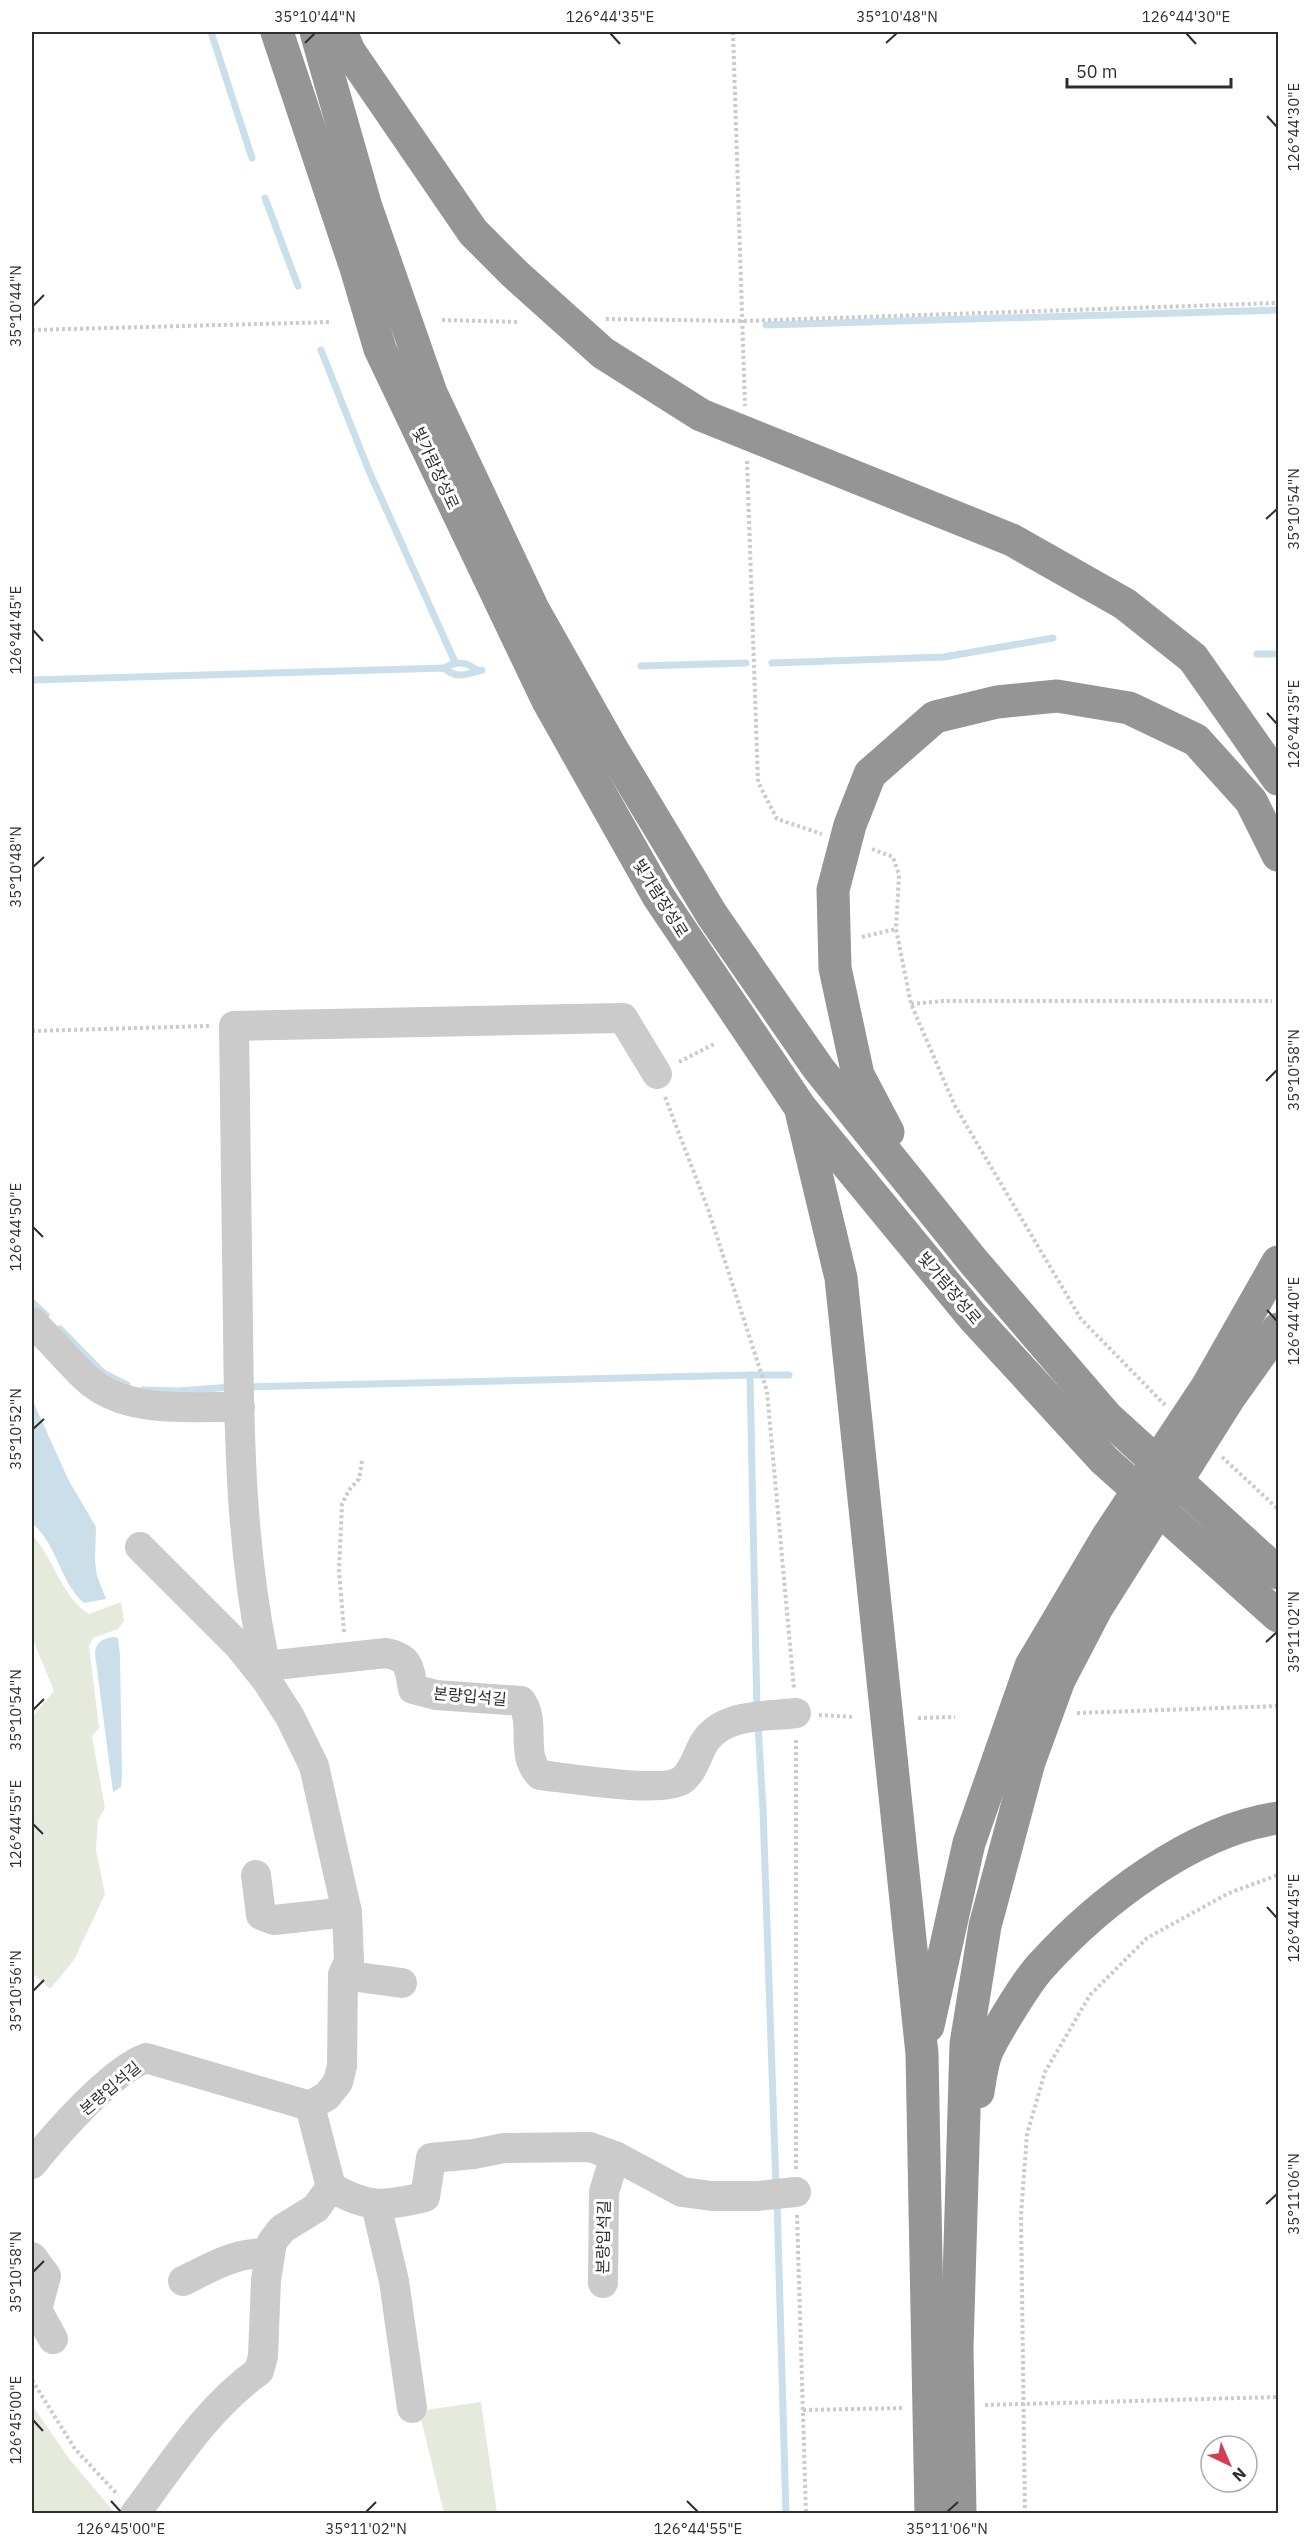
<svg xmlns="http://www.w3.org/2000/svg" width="1310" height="2545" viewBox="0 0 1310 2545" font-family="'IBM Plex Sans','Noto Sans KR',sans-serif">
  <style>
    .green { fill: #e5eadd }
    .water { fill: #cadfe9 }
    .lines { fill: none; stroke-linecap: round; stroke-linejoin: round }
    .stream { stroke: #cadfe9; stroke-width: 7 }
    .path { stroke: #cbcbcb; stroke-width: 4; stroke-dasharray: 3 3; stroke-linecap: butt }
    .minor { stroke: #cbcbcb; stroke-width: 30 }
    .highway { stroke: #959595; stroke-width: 33 }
    .ticks { fill: none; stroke: #2e2e2e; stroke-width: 2 }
    .labels { text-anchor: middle; stroke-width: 6; stroke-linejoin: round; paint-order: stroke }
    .street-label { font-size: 16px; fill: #2e2e2e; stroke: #fff }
    .neatline { fill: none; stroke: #2e2e2e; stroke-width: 2 }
    .ticks-label { font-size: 15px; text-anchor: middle; fill: #2e2e2e }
  </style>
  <rect width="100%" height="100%" fill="#fff"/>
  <g class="green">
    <path d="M 32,1535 C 54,1558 62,1598 89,1614 L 121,1602 L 124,1621 L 118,1629 L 93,1638 L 89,1646 L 99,1728 L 92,1736 L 105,1808 L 98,1820 L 96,1850 L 105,1894 L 74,1960 L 50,1989 L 32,1973 L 32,1717 L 54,1691 L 32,1637 Z"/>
    <polygon points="481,2402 497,2513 444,2513 419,2411"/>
    <polygon points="32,2405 70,2460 115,2513 32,2513"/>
  </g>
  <g class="water">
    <path d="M 32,1399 L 68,1479 L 96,1527 L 95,1561 L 97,1576 L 106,1599 L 84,1603 C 60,1582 57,1544 32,1523 Z"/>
    <path d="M 113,1637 L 118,1638 L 120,1655 L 122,1776 L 121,1787 L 113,1792 L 95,1653 C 96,1641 103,1639 113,1637 Z"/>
  </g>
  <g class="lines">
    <g class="stream">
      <polyline points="211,32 252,158"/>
      <polyline points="265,198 298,286"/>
      <polyline points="766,325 1278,310"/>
      <polyline points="321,350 369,471 455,662"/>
      <polyline points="1257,654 1278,654"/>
      <polyline points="772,663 944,657 1053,638"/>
      <polyline points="641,666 746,663"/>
      <path d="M 444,668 C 457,661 466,661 478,671"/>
      <path d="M 32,680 L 444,668 C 458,680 466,674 482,670"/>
      <polyline points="32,1302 46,1315"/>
      <polyline points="60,1329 103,1373 127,1385"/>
      <polyline points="750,1375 789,1375"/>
      <polyline points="245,1387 750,1375 757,1711"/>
      <polyline points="143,1390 179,1391 231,1387"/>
      <polyline points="758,1725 763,1809 776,2187"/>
      <polyline points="777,2201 786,2514"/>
    </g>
    <g class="path">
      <polyline points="733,32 745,406"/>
      <polyline points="606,319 742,321 1278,303"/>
      <polyline points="442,320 518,322"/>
      <polyline points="32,330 332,322"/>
      <polyline points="747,461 758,782 777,819 822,834"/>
      <polyline points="872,849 893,857 899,875 896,929 911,1004 955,1106 1081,1319 1165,1405"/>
      <polyline points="862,937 896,929"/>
      <polyline points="911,1004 943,1001 1272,1001"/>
      <polyline points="32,1031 209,1026"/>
      <polyline points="679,1062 716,1043"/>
      <polyline points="665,1097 708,1209 767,1391 794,1689"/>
      <polyline points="1222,1457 1278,1509"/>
      <polyline points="344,1632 339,1570 342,1504 349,1490 359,1479 362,1461"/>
      <polyline points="1077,1713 1278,1706"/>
      <polyline points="819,1715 854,1717"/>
      <polyline points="918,1718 955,1717"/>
      <polyline points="796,2169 796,1738"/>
      <polyline points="797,2215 806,2514"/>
      <polyline points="32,2380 75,2449 118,2495"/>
      <polyline points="985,2405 1278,2397"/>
      <polyline points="803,2410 903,2408"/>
      <polyline points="1025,2514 1021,2215 1027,2134 1045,2072 1090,1995 1147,1938 1229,1893 1278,1875"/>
    </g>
    <g class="minor">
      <path d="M 657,1074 L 623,1018 L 234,1026 C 235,1126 237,1227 238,1327 C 239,1437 241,1545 263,1654 L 256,1667 L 386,1653 C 410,1658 409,1667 413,1689 L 436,1695 L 521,1701 C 537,1723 519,1754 540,1775 C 567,1778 664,1794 682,1780 C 695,1770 697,1753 706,1740 C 726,1713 765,1717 796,1713"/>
      <path d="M 32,1322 C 51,1340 67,1360 86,1378 C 126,1415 190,1406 240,1407"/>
      <path d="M 140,1547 L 239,1646 L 267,1681 L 290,1717 L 314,1766 L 347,1912 L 349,1961 L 343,1975 L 342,2066 L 338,2082 L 327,2096 L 310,2106 L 331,2187 C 368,2209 384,2206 425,2197 L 431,2158 L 474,2154 L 504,2148 L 590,2147 L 615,2156 L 682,2192 L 712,2196 L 757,2196 L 796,2192"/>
      <polyline points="256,1875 261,1915 274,1920 347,1912"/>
      <polyline points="343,1975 402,1983"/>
      <path d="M 32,2164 C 56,2134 111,2071 146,2058 L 310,2106"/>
      <polyline points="376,2205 394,2281 412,2408"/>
      <polyline points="32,2257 46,2276 37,2310 53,2339"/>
      <path d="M 183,2281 C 213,2266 236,2252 270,2253"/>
      <polyline points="603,2283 604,2192 615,2156"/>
      <path d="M 135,2514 C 173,2463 207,2408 259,2371 L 263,2356 L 266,2280 L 272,2242 L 282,2229 L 316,2208 L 331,2187"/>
    </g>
    <g class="highway">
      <polyline points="277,32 356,268 380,349 548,701 658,896 800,1107 972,1316 1104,1460 1278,1616"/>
      <polyline points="316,32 366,207 431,393 533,609 612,749 712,915 818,1068 973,1261 1107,1417 1278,1573"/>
      <polyline points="341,32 349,51 473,232 515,274 603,353 701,415 1012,540 1125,604 1193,658 1278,779"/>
      <polyline points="802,1115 841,1278 922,2054 931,2514"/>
      <polyline points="888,1132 858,1075 835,968 833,890 850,825 870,774 935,717 997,702 1057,696 1129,708 1196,740 1251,801 1278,855"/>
      <polyline points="928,2026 969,1843 1031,1666 1108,1536 1207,1387 1278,1262"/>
      <path d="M 978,2092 C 980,2079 982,2063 987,2051 C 996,2032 1027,1981 1041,1966 C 1098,1903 1192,1830 1278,1818"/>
      <polyline points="960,2514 957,2348 966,2044 985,1926 1029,1762 1059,1680 1096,1609 1125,1563 1229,1398 1278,1329"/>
    </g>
  </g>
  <path class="ticks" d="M 610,33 L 620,44M 1186,33 L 1196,44M 305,43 L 315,33M 886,43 L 897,33M 1267,116 L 1277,127M 33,306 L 44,295M 1266,519 L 1277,509M 33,630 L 43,641M 1267,713 L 1277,724M 33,867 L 44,857M 1266,1081 L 1277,1070M 33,1227 L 43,1237M 1267,1310 L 1277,1321M 33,1429 L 44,1419M 1266,1642 L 1277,1632M 33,1710 L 44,1699M 33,1824 L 43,1834M 1267,1907 L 1277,1918M 33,1991 L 44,1980M 1266,2204 L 1277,2194M 33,2272 L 44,2261M 33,2420 L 43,2431M 111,2501 L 121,2512M 687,2501 L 698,2512M 366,2512 L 376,2502M 947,2512 L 958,2502"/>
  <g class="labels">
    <g class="street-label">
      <text transform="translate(436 468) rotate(65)" y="6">빛가람장성로</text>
      <text transform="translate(661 898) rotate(58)" y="6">빛가람장성로</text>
      <text transform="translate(950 1288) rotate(50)" y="6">빛가람장성로</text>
      <text transform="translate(470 1696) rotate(5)" y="6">본량입석길</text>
      <text transform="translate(110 2088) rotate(-40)" y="6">본량입석길</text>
      <text transform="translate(603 2237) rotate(-89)" y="6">본량입석길</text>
    </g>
  </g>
  <rect width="1310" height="2545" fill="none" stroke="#ffffff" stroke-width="66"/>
  <g transform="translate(1229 2464) rotate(136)"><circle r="28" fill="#ffffff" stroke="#ababab" stroke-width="1.5"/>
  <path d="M0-4.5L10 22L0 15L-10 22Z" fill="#d83c54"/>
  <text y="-9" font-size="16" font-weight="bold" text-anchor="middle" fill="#2e2e2e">N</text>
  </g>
  <path d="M1067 78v9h164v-9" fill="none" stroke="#2e2e2e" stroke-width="3"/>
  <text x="1076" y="78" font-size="18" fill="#2e2e2e" stroke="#ffffff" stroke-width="4.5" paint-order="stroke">50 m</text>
  <rect x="33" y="33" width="1244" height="2479" class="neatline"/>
  <g class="ticks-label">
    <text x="315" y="22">35°10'44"N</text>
    <text x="610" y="22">126°44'35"E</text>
    <text x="897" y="22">35°10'48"N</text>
    <text x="1186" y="22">126°44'30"E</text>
    <text transform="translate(1294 127) rotate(-90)" y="5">126°44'30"E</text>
    <text transform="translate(16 306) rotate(-90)" y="5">35°10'44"N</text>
    <text transform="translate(1294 509) rotate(-90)" y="5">35°10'54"N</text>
    <text transform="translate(16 630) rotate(-90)" y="5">126°44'45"E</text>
    <text transform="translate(1294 724) rotate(-90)" y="5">126°44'35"E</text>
    <text transform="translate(16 867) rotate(-90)" y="5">35°10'48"N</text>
    <text transform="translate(1294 1070) rotate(-90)" y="5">35°10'58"N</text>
    <text transform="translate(16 1227) rotate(-90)" y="5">126°44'50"E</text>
    <text transform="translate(1294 1321) rotate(-90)" y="5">126°44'40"E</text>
    <text transform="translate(16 1429) rotate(-90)" y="5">35°10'52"N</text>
    <text transform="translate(1294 1632) rotate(-90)" y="5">35°11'02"N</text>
    <text transform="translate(16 1710) rotate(-90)" y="5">35°10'54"N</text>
    <text transform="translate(16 1824) rotate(-90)" y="5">126°44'55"E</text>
    <text transform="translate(1294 1918) rotate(-90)" y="5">126°44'45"E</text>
    <text transform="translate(16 1991) rotate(-90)" y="5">35°10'56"N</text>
    <text transform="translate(1294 2194) rotate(-90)" y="5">35°11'06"N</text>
    <text transform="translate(16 2272) rotate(-90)" y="5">35°10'58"N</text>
    <text transform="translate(16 2420) rotate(-90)" y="5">126°45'00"E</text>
    <text x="121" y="2534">126°45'00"E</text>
    <text x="366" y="2534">35°11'02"N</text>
    <text x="698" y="2534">126°44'55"E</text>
    <text x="947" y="2534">35°11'06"N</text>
  </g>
</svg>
